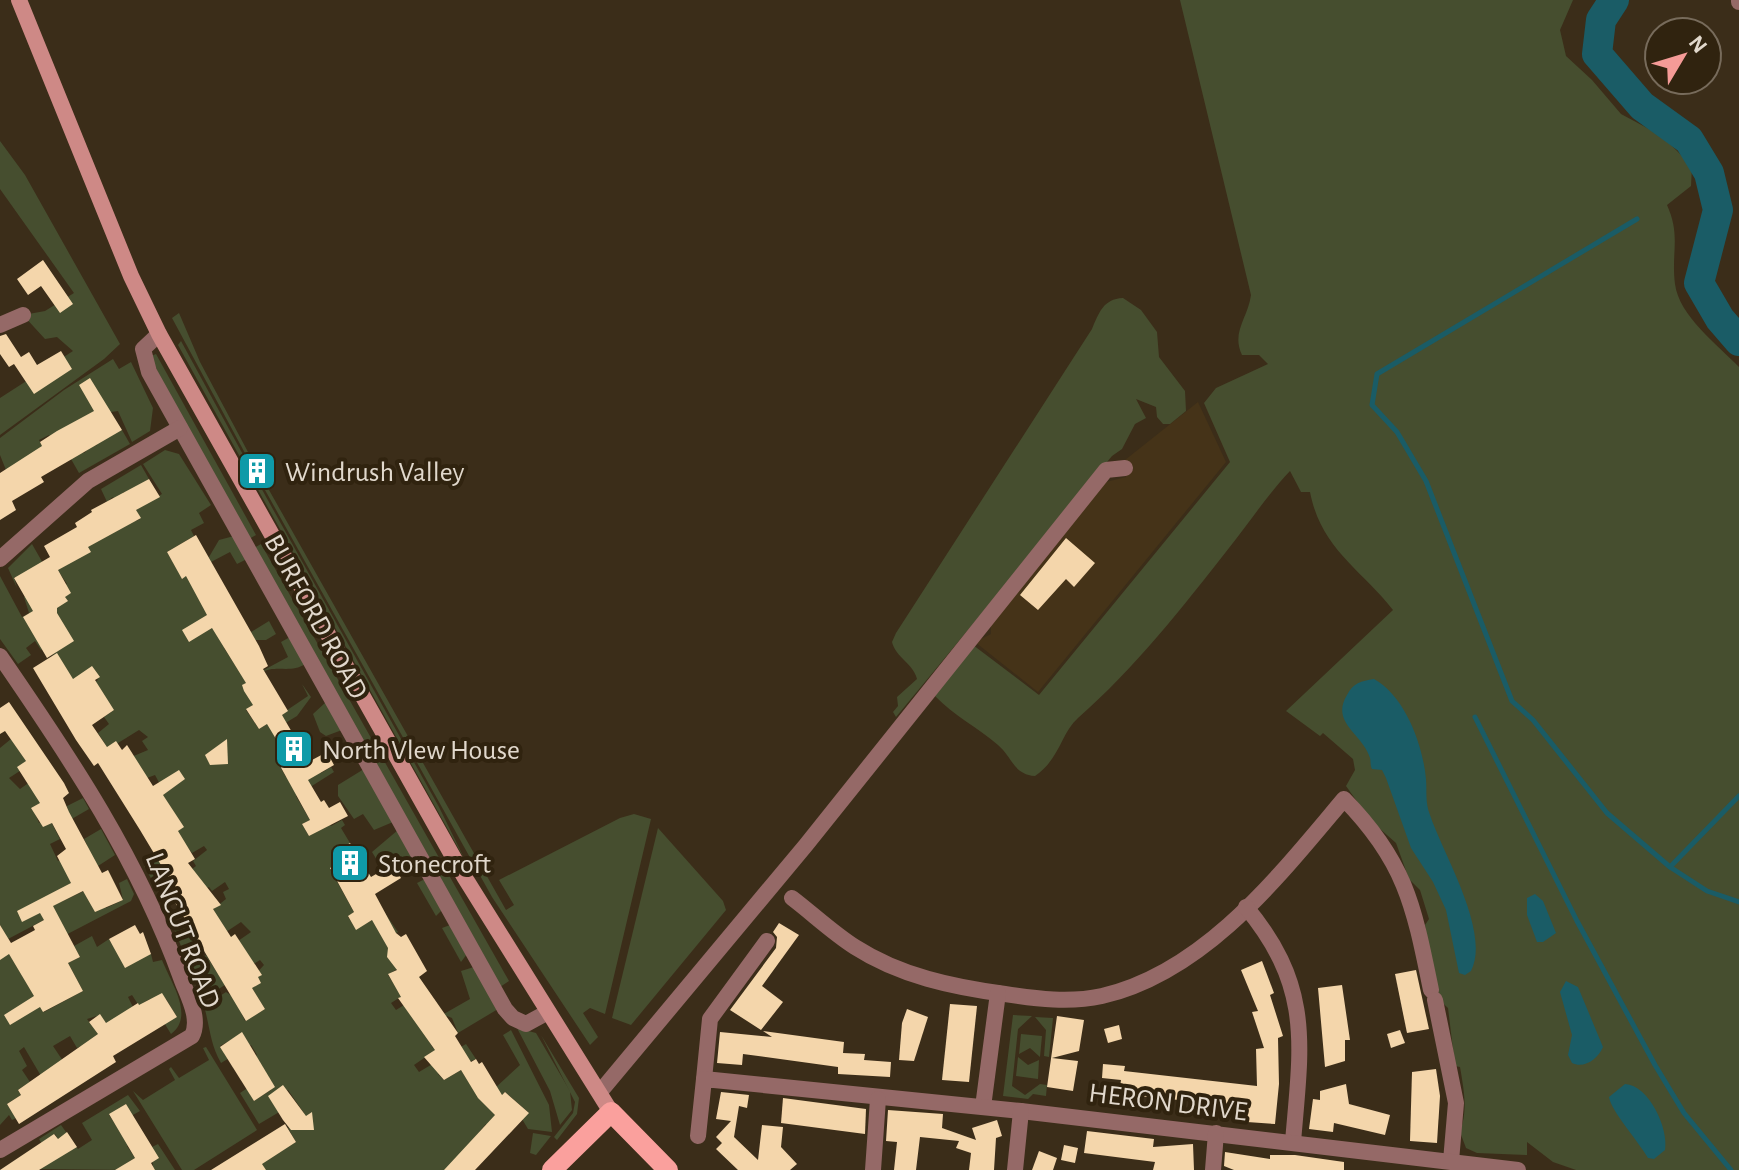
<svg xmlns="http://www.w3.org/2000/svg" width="1739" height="1170" viewBox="0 0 1739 1170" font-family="'Alegreya Sans',sans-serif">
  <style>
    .built { fill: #453318 }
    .green { fill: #464e2f }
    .water { fill: #1a5c66 }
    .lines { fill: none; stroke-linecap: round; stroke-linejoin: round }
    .stream { stroke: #1a5c66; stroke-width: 5 }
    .river { stroke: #1a5c66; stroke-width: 30 }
    .building { fill: #f4d6ab }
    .minor { stroke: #956967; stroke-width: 16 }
    .secondary { stroke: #ce8986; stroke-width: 16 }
    .primary { stroke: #faa09d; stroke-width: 20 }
    .labels { text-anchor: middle; stroke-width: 8; stroke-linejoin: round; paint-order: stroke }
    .poi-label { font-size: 28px; fill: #e1d8cc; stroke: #30230f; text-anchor: start }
    .street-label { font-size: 28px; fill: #e1d8cc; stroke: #30230f }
  </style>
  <rect width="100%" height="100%" fill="#3b2d19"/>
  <polygon class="built" points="1198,402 1226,462 1038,692 975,642 991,634 991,622 1106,482 1126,477 1125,460"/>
  <g class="green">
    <path d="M 1180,0 L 1573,0 L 1560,30 L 1566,56 L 1592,80 L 1621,114 L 1662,136 L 1692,166 L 1691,186 L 1667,205 C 1681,236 1671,252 1675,284 C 1679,316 1718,345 1739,367 L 1739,1170 L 1576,1170 L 1553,1162 L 1527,1142 L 1527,1155 L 1477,1153 L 1466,1148 L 1460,1132 C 1468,1110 1464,1091 1460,1067 L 1455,1066 L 1448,1008 C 1429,993 1429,948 1425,925 L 1429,919 L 1420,890 L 1409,879 L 1396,843 L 1371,821 L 1346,786 L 1355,770 L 1353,759 L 1323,733 L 1320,736 L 1286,711 L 1393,610 C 1361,569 1321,549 1310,492 L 1301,492 L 1290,471 C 1268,494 1249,523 1229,548 C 1182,608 1135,668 1078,718 C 1061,733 1060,759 1035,776 C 1013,774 1013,758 998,745 C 977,727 954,716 935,696 L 973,645 L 1039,695 L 1230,462 L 1204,403 L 1216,388 L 1268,364 L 1259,355 L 1242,355 C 1231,332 1248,318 1251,295 Z"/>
    <polygon points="0,141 25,175 120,344 104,359 0,435 0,398 73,351 57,337 45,339 23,315 45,311 74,293 0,189"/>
    <path d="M 1123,298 L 1141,310 L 1157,332 L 1159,357 L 1185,391 L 1186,411 L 1170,424 L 1163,424 L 1157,417 L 1156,407 L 1136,399 L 1146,418 L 1135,424 L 1122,449 L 1112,456 L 896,717 L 893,712 L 898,706 L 897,697 L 917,679 C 913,663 896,658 892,642 L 896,633 L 1092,329 C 1099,313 1103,299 1123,298 Z"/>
    <polygon points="179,313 200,362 256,467 253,468 172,318"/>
    <polygon points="181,341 253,473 250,475 178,345"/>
    <polygon points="156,354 256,535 249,539 162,382 151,356"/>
    <polygon points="113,359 119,369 131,362 153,408 150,431 132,442 118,411 111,412 55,445 49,435 39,440 53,464 6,470 0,455 0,438 64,390"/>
    <polygon points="122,430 130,444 79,473 71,459 81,450 84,453 94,443 96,446 99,440"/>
    <path d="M 165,450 L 179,454 L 211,505 L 199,513 L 204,523 L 191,530 L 194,536 L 167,552 L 182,578 L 194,572 L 204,610 L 227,596 L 224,648 L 245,680 L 288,657 L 281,642 L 290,637 L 305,664 C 291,674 275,664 261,673 L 253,705 L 246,710 L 259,729 L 308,696 L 302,684 L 311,697 L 297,716 L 272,731 L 288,759 L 279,765 L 286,777 L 318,769 L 321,773 L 331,767 L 334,772 L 296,796 L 310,820 L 302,824 L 309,836 L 329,823 L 331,826 L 342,820 L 345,825 L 341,828 L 350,843 L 340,862 L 330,869 L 354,912 L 348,917 L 356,929 L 385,913 L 398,932 L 384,940 L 390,951 L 387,957 L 400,967 L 388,975 L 397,989 L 419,977 L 423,983 L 391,1003 L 396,1010 L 412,1000 L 406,1009 L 421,1027 L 470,999 L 461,971 L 474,967 L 498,1009 L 458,1033 L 452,1018 L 447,1016 L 423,1031 L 433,1048 L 440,1047 L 414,1065 L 419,1072 L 466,1044 L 476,1059 L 438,1074 L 444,1080 L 461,1070 L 477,1095 L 495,1088 L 520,1065 L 503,1035 L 511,1030 L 549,1105 L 552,1132 L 528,1129 L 522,1119 L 528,1112 L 505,1092 L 489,1108 L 498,1118 L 492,1124 L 506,1140 L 486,1124 L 447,1170 L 263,1170 L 262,1163 L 296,1142 L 288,1128 L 304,1113 L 288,1090 L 272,1101 L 281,1111 L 259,1124 L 240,1093 L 249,1087 L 254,1101 L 271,1090 L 252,1058 L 257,1055 L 251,1045 L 246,1048 L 238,1036 L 220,1046 L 231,1057 L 221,1063 C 210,1044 210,1027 204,1006 L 226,992 L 235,998 L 245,1021 L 265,1009 L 248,982 L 264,965 L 260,960 L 242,971 L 238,941 L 251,932 L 241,922 L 220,936 L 207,914 L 226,899 L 223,892 L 229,889 L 225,882 L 212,891 L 209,887 L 201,891 L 192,869 L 196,866 L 193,861 L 207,850 L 204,846 L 192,853 L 163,815 L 162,788 L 155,775 L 147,778 L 124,760 L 148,750 L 142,741 L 148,737 L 139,730 L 118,743 L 112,755 L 98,733 L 109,724 L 104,717 L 114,710 L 74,695 L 98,680 L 94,673 L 68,684 L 52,656 L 56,652 L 51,644 L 41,650 L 35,641 L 26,648 L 31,655 L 18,664 L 0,639 L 0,576 L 22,617 L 29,613 L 24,597 L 67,584 L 55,566 L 73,533 L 131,512 L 136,521 L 140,519 L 135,509 L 162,494 L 143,464 Z"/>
    <polygon points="141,465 149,479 128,493 123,492 124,495 115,500 113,497 109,500 108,504 101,489"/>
    <polygon points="260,474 506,910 514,905 499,880 620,818 634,814 651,819 605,1014 590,1008 583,1013 598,1037 590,1045 492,897 265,490 257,476"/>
    <polygon points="255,477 439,807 465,860 252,479"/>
    <polygon points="234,536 247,559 237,564 230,552 211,562 209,557 219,540"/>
    <polygon points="32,544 44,565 20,578 14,577 17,588 8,568"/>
    <polygon points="261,544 509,981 500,987 254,548"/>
    <polygon points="269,621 276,634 266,640 255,640 251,632"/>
    <polygon points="326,702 342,730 326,736 320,732 313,714"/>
    <polygon points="11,739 29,765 9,778 20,789 34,779 55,803 35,813 39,823 48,816 60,839 50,844 58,861 66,857 71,883 61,902 84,891 92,880 106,908 123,900 119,883 127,879 134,894 131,901 56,940 44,920 8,939 0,925 0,748"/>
    <polygon points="364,769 393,822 374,830 363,814 354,819 338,796 338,785"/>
    <polygon points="83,798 89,809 70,820 67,806"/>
    <polygon points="658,828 723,901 726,910 631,1025 612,1018"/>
    <polygon points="101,829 115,855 98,866 84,847 87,845 84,839"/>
    <polygon points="398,830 418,867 410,872 402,858 383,870 372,852"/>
    <polygon points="160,856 165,872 152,880 144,866"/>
    <polygon points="425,879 442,910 436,916 417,883"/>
    <polygon points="184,918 201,941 201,948 186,958 173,927"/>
    <polygon points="450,925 467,954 461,962 442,928"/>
    <path d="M 92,936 L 97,947 L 109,939 L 111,943 L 151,954 L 153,962 L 162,960 C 171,983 195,1016 171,1034 L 163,1021 L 177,1017 L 166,999 L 154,1006 L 150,999 L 143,1003 L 143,1012 L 132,995 L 128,997 L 133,1007 L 110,1033 L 100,1015 L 87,1019 L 105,1043 L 85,1052 L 81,1046 L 77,1048 L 70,1036 L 53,1046 L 67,1067 L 41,1076 L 24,1047 L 19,1051 L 27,1066 L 22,1070 L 30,1082 L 18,1090 L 21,1095 L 7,1104 L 16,1118 L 12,1120 L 9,1115 L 0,1125 L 0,950 L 5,947 L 44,1012 L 83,991 L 68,963 L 80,957 L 74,946 Z"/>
    <polygon points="206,955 225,985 201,1000 189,968"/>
    <polygon points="1013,1015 1032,1016 1018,1029 1012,1086 1025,1095 1040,1084 1047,1085 1046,1096 1033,1094 1028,1099 1003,1096"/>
    <polygon points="1035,1017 1053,1018 1049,1057 1044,1056 1046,1030"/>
    <polygon points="517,1028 536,1033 570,1091 572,1110 560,1125 550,1091"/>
    <polygon points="1021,1034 1042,1036 1040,1057 1030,1048 1019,1054"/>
    <polygon points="541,1035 579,1098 577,1114 557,1140 554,1137 573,1113 575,1102"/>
    <polygon points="206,1047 257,1130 194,1170 182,1170 133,1091 143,1100 175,1080 169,1069 171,1067 179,1078 209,1060 203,1048"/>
    <polygon points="1018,1057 1028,1065 1039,1060 1038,1079 1016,1076"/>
    <polygon points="128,1095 140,1111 131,1116 126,1104 109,1115 124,1137 144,1135 127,1146 135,1158 127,1163 131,1170 39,1169 66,1153 55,1134 42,1144 39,1139 61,1125 78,1149 92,1140 82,1123"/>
    <polygon points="533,1133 551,1136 536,1155 530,1153"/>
    <polygon points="158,1144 175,1170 148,1170 153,1166 150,1148"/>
  </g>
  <g class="water">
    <path d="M 1374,679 C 1405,696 1423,745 1426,779 C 1427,792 1425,802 1430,815 C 1443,854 1491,932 1471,971 L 1465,975 L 1459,973 L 1446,910 L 1433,882 L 1411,848 L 1386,778 L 1382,770 L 1372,769 C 1370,765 1371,762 1370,758 C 1363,734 1330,723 1347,695 C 1353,683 1361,681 1374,679 Z"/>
    <polygon points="1535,894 1543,901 1556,933 1543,942 1537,942 1527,915 1527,898"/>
    <path d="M 1566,981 L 1578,987 L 1603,1047 C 1598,1059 1584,1069 1572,1063 L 1568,1055 L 1572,1035 L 1560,992 Z"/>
    <path d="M 1625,1084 C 1649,1085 1669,1129 1665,1150 L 1654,1159 L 1648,1158 C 1639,1142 1611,1111 1609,1097 Z"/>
  </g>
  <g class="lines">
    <g class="stream">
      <polyline points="1637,219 1377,374 1372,405 1397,432 1426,481 1512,701 1533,720 1607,813 1670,867"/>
      <polyline points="1475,717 1577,921 1655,1065 1684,1113 1731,1170"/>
      <polyline points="1739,796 1670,867 1707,891 1739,902"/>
    </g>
    <polyline class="river" points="1614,0 1601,20 1597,54 1642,106 1689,140 1709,173 1718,210 1699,283 1720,319 1739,341"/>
  </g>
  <g class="building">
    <polygon points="43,260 73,304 60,313 41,286 28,295 17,279"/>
    <polygon points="6,334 21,357 29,352 37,365 61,351 72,369 34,394 14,364 9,367 0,354 0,336"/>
    <polygon points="90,378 122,430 41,477 44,482 12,501 16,510 0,520 0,473 42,446 40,442 57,431 94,411 79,385"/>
    <polygon points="149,479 160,497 136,510 141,518 88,547 91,552 58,570 71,593 65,597 68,601 57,608 57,613 74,641 47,658 23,617 33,611 14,578 50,557 44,546 77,527 75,523 92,512 91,510"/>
    <polygon points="196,535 259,646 268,666 263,669 288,711 282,715 300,746 303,744 312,760 327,752 334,765 308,780 321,802 324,800 329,808 340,802 348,816 309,836 302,824 310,820 279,764 288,759 267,724 259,729 246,709 253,705 244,691 242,685 246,683 212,628 189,642 182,630 207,615 186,576 182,579 167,552"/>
    <polygon points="1066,538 1095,563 1074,587 1066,579 1038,610 1020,595"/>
    <polygon points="57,653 73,679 92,666 100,677 95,680 114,710 92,725 107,747 116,741 122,750 127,745 153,786 179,770 185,779 163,795 184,827 178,831 195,859 188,863 221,905 213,909 231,937 235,934 262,975 258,977 261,983 252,988 265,1009 246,1021 164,884 170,880 140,830 98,763 94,766 76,740 33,668"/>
    <polygon points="9,702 64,783 69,793 63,798 69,812 102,873 108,870 123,900 95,912 83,891 53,906 80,957 68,963 83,991 43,1012 40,1007 10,1025 4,1015 34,996 9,954 0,960 0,925 11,943 35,930 33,926 44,920 40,913 22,922 17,911 71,883 57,856 66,849 52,823 43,827 31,808 40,803 17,767 26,761 5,731 0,734 0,708"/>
    <polygon points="227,739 228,764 210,765 205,755"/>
    <polygon points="350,843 371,877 393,864 401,878 375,894 396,933 401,937 406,934 427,971 419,977 458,1033 455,1036 471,1062 476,1059 479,1064 482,1062 502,1095 505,1092 529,1113 475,1170 444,1170 495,1115 478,1098 461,1070 444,1080 424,1057 435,1050 398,998 401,997 388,974 397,970 387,957 388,948 372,920 356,930 348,916 354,912 330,868 340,862 334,853"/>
    <polygon points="779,923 799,935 762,986 783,1002 761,1030 730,1010 776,948 777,937 773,932"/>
    <polygon points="135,925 140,934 143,932 151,954 125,968 109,939"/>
    <polygon points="1262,961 1274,993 1270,995 1283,1036 1278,1038 1279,1084 1275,1124 1247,1122 1248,1107 1119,1094 1121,1080 1102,1078 1103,1064 1125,1066 1124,1071 1257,1086 1256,1049 1264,1048 1252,1012 1258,1011 1241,970"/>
    <polygon points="1416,970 1429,1029 1407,1033 1395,974"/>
    <polygon points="1342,985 1350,1040 1345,1040 1345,1061 1325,1067 1318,988"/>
    <polygon points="162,993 177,1017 113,1056 116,1062 19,1124 7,1104 21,1095 18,1090 98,1034 89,1022 100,1014 106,1023 138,1003 139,1005"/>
    <polygon points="950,1004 977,1006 969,1082 942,1080"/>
    <polygon points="907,1009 928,1017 914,1061 899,1060 902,1023"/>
    <polygon points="1057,1016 1084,1020 1079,1051 1052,1058 1078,1061 1073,1091 1047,1087"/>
    <polygon points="1119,1025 1122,1039 1108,1043 1104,1029"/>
    <polygon points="1400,1030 1405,1043 1391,1048 1387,1034"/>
    <polygon points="763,1031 844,1042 843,1053 865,1054 864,1060 891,1062 890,1077 838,1074 838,1067 743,1054 742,1065 717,1063 720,1032 772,1037"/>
    <polygon points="242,1032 275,1087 254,1101 220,1047"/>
    <polygon points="1436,1069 1440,1096 1437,1143 1410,1141 1412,1072"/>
    <polygon points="1346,1084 1349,1104 1390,1115 1385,1135 1334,1123 1333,1132 1309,1129 1313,1099 1320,1100 1320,1091"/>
    <polygon points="283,1085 306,1116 312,1112 314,1130 291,1130 283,1120 268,1096"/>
    <polygon points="721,1092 749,1095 747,1108 739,1106 734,1137 758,1160 762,1125 783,1127 781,1147 797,1164 790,1170 738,1170 716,1149 722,1143 716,1137 731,1121 716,1119"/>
    <polygon points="783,1098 866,1109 865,1134 781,1123"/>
    <polygon points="126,1104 159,1158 151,1163 155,1170 115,1170 135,1158 109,1114"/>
    <polygon points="888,1110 943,1114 942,1128 976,1140 972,1128 997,1120 1002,1136 996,1138 994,1170 969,1170 971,1153 956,1148 959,1141 920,1137 916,1170 894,1170 897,1142 886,1141"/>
    <polygon points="285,1124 296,1142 262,1164 266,1170 211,1170"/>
    <polygon points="1087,1131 1154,1139 1153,1147 1193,1144 1194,1170 1153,1170 1155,1162 1084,1153"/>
    <polygon points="67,1132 77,1147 39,1170 0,1170 54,1134 58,1139"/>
    <polygon points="1064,1145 1078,1148 1075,1163 1061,1160"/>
    <polygon points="1039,1151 1057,1158 1053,1170 1032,1170"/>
    <polygon points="1225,1152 1270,1159 1270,1155 1295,1155 1344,1162 1344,1170 1234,1170 1224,1166"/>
  </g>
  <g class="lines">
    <g class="minor">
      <polyline points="1739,0 1739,2"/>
      <polyline points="0,325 23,315"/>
      <polyline points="159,334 143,349 149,372 505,1009 513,1018 526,1024 548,1012"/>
      <polyline points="0,559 88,481 180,428"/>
      <path d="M 0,656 C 71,759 138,859 181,978 C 187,995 201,1018 192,1036 L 0,1150"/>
      <path d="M 792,898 C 813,914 833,933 855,947 C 900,976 953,987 1005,994 C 1037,999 1070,1003 1102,996 C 1205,972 1279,876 1344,799 C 1406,862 1414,907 1431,990"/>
      <path d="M 1246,907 C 1313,988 1301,1045 1293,1142"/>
      <polyline points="1435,1000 1456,1103 1451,1161"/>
      <polyline points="704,1079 710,1019 767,941"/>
      <polyline points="600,1092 806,845 1106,470 1125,468"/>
      <polyline points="983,1107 998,993"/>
      <polyline points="698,1136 704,1079 1021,1111 1518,1170"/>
      <polyline points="873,1170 878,1099"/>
      <polyline points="1015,1170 1021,1111"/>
      <polyline points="1213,1170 1216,1133"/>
    </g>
    <polyline class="secondary" points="19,0 131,276 159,334 465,878 611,1112"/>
    <polyline class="primary" points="552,1170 611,1112 668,1170"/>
  </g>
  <defs>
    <symbol id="building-square" viewBox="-11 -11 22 22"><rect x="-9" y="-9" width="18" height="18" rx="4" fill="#0f9aa8" stroke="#30230f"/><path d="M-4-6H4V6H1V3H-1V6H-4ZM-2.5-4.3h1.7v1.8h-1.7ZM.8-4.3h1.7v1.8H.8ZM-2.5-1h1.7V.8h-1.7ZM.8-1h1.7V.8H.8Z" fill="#fff"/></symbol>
  </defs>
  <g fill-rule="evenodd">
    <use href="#building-square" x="235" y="449" width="44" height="44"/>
    <use href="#building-square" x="272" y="727" width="44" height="44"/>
    <use href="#building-square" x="328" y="841" width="44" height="44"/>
  </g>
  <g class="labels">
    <g class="poi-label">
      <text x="285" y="481">Windrush Valley</text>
      <text x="322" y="759">North Vlew House</text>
      <text x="378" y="873">Stonecroft</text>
    </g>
    <g class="street-label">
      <text transform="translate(317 616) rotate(61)" y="10">BURFORD ROAD</text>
      <text transform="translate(184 930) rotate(69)" y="10">LANCUT ROAD</text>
      <text transform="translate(1168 1101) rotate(7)" y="10">HERON DRIVE</text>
    </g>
  </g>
  <g transform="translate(1683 56) rotate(52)"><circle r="38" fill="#30230f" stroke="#776b5b" stroke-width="2"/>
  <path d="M0-6L14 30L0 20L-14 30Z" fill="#f59b97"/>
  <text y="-12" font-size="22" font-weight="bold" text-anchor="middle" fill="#e1d8cc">N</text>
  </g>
</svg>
